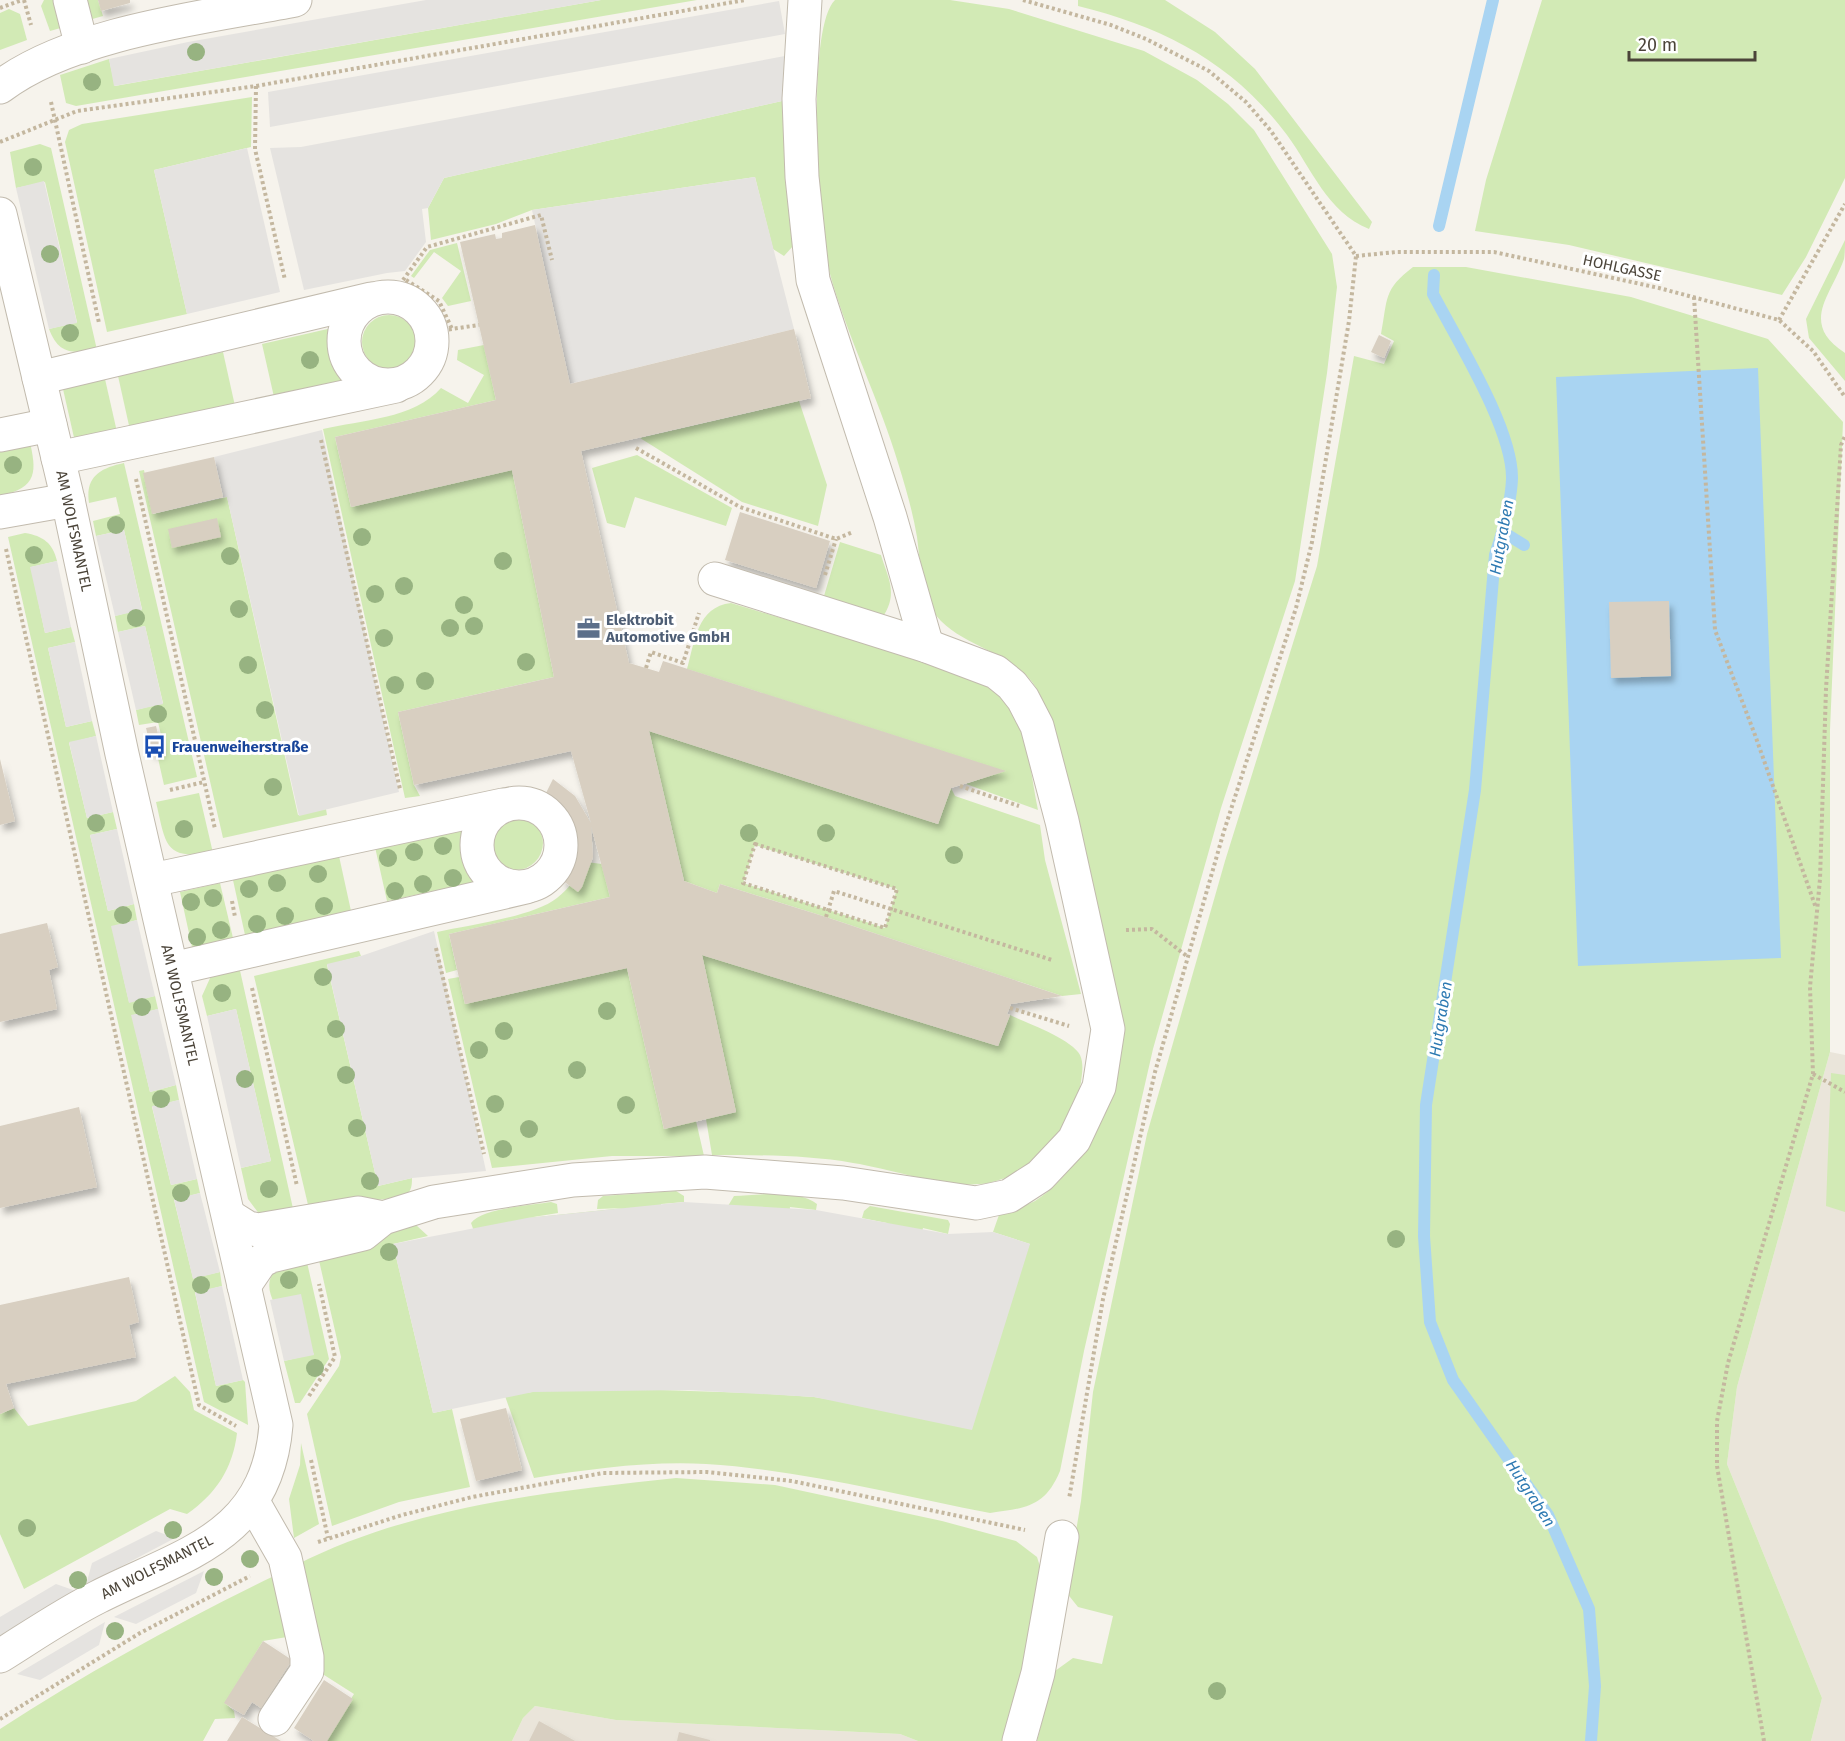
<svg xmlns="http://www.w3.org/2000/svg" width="1845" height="1741" viewBox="0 0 1845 1741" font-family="'Fira Sans',sans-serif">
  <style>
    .residential { fill: #eae5da }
    .green { fill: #d2eab5; fill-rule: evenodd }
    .parking { fill: #e5e3e0 }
    .water { fill: #a9d4f2 }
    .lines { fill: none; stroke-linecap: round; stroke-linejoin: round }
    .stream { stroke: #a9d4f2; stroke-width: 12 }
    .building { fill: #d8cfc1; filter: url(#shadow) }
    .minor-casing { stroke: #c2bbae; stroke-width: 35 }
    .path { stroke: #c4b79f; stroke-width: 4; stroke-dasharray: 3 3; stroke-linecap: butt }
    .minor { stroke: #fff; stroke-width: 33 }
    .tree { fill: #97b381 }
    .labels { text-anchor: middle; stroke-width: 6; stroke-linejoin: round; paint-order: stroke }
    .street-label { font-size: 15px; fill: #4b4439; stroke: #fff }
    .service-label { font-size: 15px; font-weight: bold; fill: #4e5e75; stroke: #fff; text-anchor: start }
    .transit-label { font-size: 15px; font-weight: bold; fill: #164399; stroke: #fff; text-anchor: start }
    .water-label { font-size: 16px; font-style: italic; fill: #2e7ab2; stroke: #fff }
  </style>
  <defs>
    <filter id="shadow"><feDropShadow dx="3.5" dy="6" stdDeviation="3" flood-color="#0004"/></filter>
  </defs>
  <rect width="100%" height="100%" fill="#f6f3ec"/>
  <g class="residential">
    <polygon points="1830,1052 1845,1055 1845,1741 1811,1741 1822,1698 1727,1464 1737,1387"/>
    <polygon points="535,1706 616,1720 900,1734 918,1741 512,1741 523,1718"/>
  </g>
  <g class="green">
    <polygon points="44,0 98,0 103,16 50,31 41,6"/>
    <polygon points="601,0 697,0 76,106 66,103 60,75 109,59 115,86"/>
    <path d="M 835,0 L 950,0 L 1009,9 L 1144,51 L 1197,80 L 1228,104 L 1254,130 L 1332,254 L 1337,287 L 1327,373 L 1295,581 L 1221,808 L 1153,1049 L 1084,1351 L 1060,1471 C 1045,1507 1026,1508 990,1513 C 897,1495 802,1470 706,1464 C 648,1461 591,1469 534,1478 L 505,1396 L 532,1392 L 471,1223 C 482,1208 533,1205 551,1202 L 557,1204 L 558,1213 L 527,1218 L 624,1208 L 597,1209 L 598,1200 L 603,1196 L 676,1191 L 684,1196 L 684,1202 L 661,1204 L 661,1390 L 750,1393 L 753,1207 L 728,1206 L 734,1196 C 757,1195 798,1189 817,1204 L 816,1210 L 790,1207 L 770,1394 L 814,1397 L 857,1404 L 887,1223 L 862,1218 L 864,1211 L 870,1206 L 948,1220 L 950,1224 L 948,1234 L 923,1228 L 878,1409 L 1030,1244 L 993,1232 L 1000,1212 C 1011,1209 1025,1206 1035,1201 C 1071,1178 1091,1139 1108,1101 L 1053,728 C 1046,710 1041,690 1027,676 C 999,647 947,642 929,604 C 920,585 920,558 917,537 C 913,513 906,489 899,466 C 880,401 848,339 830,274 C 819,231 805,29 835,0 Z"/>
    <path d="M 1078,0 L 1165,0 L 1215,32 L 1255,69 L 1372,222 L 1369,229 C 1327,212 1312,169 1287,135 C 1233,63 1164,27 1078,6 Z"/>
    <polygon points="1542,0 1845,0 1845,178 1806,257 1782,295 1569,245 1475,231 1486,180"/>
    <polygon points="9,9 20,14 27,40 0,50 0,13"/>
    <polygon points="252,97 251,147 154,170 187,314 107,332 65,142 69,130 82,124"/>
    <polygon points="782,101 788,114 793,246 784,256 773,249 755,177 532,210 496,224 431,240 428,208 444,178"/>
    <path d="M 40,144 L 51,148 L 97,350 C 72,353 59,355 49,329 L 77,322 L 45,182 L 16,188 L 10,152 Z"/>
    <path d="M 1845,240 C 1845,246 1845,253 1844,259 C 1831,296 1799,323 1845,353 L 1845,381 L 1809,338 L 1806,319 Z"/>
    <polygon points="457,243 471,301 448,306 442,298 461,271 434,252 414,278 411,276 430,250"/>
    <path d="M 1413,267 L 1466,267 L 1631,297 L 1768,339 L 1843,422 L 1830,730 L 1830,1052 L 1737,1387 L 1727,1464 L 1822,1698 L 1811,1741 L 1037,1741 L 1055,1671 L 1073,1658 L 1102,1664 L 1113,1616 L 1078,1607 L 1066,1592 L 1081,1501 L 1093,1392 L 1147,1134 L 1225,861 L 1317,566 L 1354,356 L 1384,364 L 1394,341 L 1381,334 C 1388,298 1383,290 1413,267 Z"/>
    <circle cx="389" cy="342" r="27"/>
    <path d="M 332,328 C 327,349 333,363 343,381 L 274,397 L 262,344 Z"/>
    <path d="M 484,345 L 496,400 L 335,437 L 351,507 L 512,470 L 554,677 L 398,712 L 414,785 L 420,796 L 405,798 L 323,429 C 361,420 414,419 441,388 L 468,403 L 484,375 L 457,360 L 458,350 Z"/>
    <polygon points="223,352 235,406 130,430 118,376"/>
    <polygon points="105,379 117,432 75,442 63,389"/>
    <polygon points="799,401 827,485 818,526 742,502 640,438"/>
    <path d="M 29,438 C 37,472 38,487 0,496 L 0,445 Z"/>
    <polygon points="637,455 732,508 726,526 635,497 625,528 607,523 592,468"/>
    <path d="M 124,463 L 197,777 L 164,785 L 157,754 L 165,752 L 158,722 L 139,725 L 136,710 L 163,703 L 145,626 L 118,632 L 115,616 L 142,609 L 124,530 L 96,536 L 93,521 L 120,514 L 116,497 L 89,503 C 85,477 100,468 124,463 Z"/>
    <polygon points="144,470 153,514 227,497 298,815 326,809 327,815 223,838 139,471"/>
    <path d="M 25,533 C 43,536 53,543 57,561 L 31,567 L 45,633 L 71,627 L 75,642 L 48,648 L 66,727 L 92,721 L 96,736 L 69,743 L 87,818 L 113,812 L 117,829 L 90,835 L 108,911 L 134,904 L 137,920 L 112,927 L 129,1002 L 155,996 L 158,1009 L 132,1016 L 150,1092 L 176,1085 L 179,1100 L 152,1107 L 171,1185 L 197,1179 L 200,1193 L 174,1200 L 193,1278 L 220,1272 L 222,1286 L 195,1293 L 216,1386 L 243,1380 L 245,1382 L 248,1425 L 204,1402 L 8,537 Z"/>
    <path d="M 840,542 L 881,555 C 888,578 898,593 884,615 L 824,596 Z"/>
    <path d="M 731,603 L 966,674 C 977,679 989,684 998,692 C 1028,720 1030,773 1038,810 L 966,784 L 1004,771 L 687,669 C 695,641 697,607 731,603 Z"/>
    <path d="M 649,731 L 938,824 L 951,788 L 955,796 L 1040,825 L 1045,860 L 1081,994 L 1062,996 L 826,917 L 720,884 L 717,893 L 684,881 ZM 755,845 L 897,889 L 885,928 L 743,883 Z"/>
    <path d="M 199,793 L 213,853 C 164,860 166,845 156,802 Z"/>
    <circle cx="516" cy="843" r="27"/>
    <path d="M 463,826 C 457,847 461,865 475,882 L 387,901 L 375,847 Z"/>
    <polygon points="339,856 351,911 245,935 233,880"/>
    <path d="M 586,862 L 602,864 L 610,897 L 449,934 L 457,970 L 446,973 L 437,932 C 469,925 533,917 557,898 C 570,888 578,875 586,862 Z"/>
    <polygon points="220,883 233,938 192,947 180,892"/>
    <path d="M 359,951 L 361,956 L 327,965 L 378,1186 L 412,1178 C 412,1188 411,1194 400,1197 L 309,1209 L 254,976 Z"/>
    <path d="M 702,955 L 998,1046 L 1010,1015 C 1027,1023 1072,1039 1080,1055 C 1084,1064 1082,1073 1081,1082 C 1072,1130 1037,1173 988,1183 C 948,1190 893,1169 853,1163 C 808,1155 758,1155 712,1155 L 706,1119 L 736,1112 Z"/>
    <polygon points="239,966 294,1213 260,1215 248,1199 241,1168 271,1161 236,1009 207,1016 202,996 211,976"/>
    <polygon points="627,968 664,1129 696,1121 704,1156 612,1156 492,1168 448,979 459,977 465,1004"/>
    <polygon points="1831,1073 1845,1075 1845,1212 1826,1206"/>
    <polygon points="416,1225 428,1236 393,1244 433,1413 452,1409 470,1487 399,1502 332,1526 307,1414 339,1366 341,1357 318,1256 401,1227"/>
    <path d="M 306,1258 L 329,1359 L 300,1403 L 295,1403 L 284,1361 L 314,1354 C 300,1337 253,1294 275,1271 C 282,1264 297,1261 306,1258 Z"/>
    <path d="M 175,1376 L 190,1392 L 194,1410 L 237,1433 C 233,1468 216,1494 187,1514 L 170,1509 L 24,1589 L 0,1534 L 0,1414 L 14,1408 L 28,1426 L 136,1401 Z"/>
    <polygon points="301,1443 319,1524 294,1538 289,1499 300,1465"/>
    <path d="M 676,1478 L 775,1485 L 942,1521 L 1016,1541 L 1037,1557 L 1044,1579 L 1010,1741 L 918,1741 L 900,1734 L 616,1720 L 535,1706 L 523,1718 L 512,1741 L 324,1741 L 354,1694 L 321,1673 L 296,1565 C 412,1506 548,1492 676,1478 Z"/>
    <path d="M 274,1576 L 287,1637 L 263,1641 L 225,1703 L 234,1711 L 235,1718 L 215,1719 L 203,1741 L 0,1741 L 0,1729 C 88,1672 179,1622 274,1576 Z"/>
  </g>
  <g class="parking">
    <polygon points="426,0 601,0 114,86 109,59 188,42"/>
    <polygon points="779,1 785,34 270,127 268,92"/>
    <polygon points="801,53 782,101 444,178 428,208 422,209 426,242 405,271 387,273 304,290 270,148 301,147"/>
    <polygon points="247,148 280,292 187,314 154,170"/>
    <polygon points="755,177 794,329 570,384 532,210"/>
    <polygon points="44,181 77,323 49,329 16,188"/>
    <polygon points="322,430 399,792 299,816 227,497 223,497 214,457"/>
    <polygon points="124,530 142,610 115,616 96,536"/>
    <polygon points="57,561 71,627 45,633 30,567"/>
    <polygon points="145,626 163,704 136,710 118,632"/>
    <polygon points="75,642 92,721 66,727 48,648"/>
    <polygon points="96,736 113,812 87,818 69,742"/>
    <polygon points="117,829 134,904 108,911 90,835"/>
    <polygon points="137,920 155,996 129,1003 111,926"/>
    <polygon points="434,931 486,1171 412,1178 378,1186 327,964 361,956"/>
    <polygon points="158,1009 176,1085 150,1092 131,1015"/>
    <polygon points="236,1009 271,1161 241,1168 207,1016"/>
    <polygon points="179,1100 197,1179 171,1185 152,1106"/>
    <polygon points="200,1193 220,1272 193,1279 174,1199"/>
    <polygon points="684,1202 816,1210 948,1234 993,1232 1030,1244 972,1430 814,1397 688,1390 533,1392 433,1413 393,1244 527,1218"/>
    <polygon points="222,1286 243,1380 216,1386 195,1292"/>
    <polygon points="301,1294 314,1355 284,1361 270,1300"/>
    <polygon points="156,1531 175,1538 86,1585 92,1563"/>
    <polygon points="204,1571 196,1593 136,1624 114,1617"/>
    <polygon points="56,1584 76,1591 0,1636 0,1617"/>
    <polygon points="105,1622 99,1645 40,1680 17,1674"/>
  </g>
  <polygon class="water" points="1758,368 1781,958 1578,966 1556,377"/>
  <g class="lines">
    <g class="stream">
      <polyline points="1439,226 1493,0"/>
      <path d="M 1434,275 L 1433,294 C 1457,340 1513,429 1512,479 C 1511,504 1503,531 1495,555 L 1475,790 L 1426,1105 L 1424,1236 L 1430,1322 L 1453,1380 L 1548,1515 L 1589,1609 L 1595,1686 L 1591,1741"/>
      <polyline points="1503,532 1524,545"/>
    </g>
  </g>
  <g class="building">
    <polygon points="98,0 130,0 130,3 101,11"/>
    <polygon points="535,225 570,384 794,329 811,398 581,451 629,663 659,672 663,661 1006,771 951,788 938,824 649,731 684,881 717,893 720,884 826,917 1062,996 1011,1004 1007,1014 1010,1015 998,1046 702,955 736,1112 664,1129 627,968 465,1004 449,934 610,897 591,826 593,857 582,887 578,892 562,880 572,859 574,840 563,813 544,797 553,779 575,796 591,823 571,751 414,785 398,712 554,677 512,470 351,507 335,437 496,400 460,242 495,234 496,239 502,238 502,233"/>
    <polygon points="1379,335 1391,341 1384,358 1371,352"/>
    <polygon points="214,457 223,497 152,514 143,473"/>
    <polygon points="740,512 830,541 816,588 725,560"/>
    <polygon points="217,518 221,537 172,548 168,529"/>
    <polygon points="1669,601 1671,676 1611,678 1609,602"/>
    <polygon points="156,726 162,751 152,753 146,728"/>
    <polygon points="0,759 15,821 0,825"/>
    <polygon points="47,923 58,967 49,970 57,1009 0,1022 0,934"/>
    <polygon points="79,1107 97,1187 0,1208 0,1126"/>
    <polygon points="129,1277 139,1322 129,1325 136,1357 6,1384 14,1408 0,1414 0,1305"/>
    <polygon points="506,1408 522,1470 476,1481 460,1419"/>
    <polygon points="263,1641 292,1660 261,1708 252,1702 244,1715 224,1703"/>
    <polygon points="324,1680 353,1699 327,1741 314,1741 294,1728"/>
    <polygon points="242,1717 281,1741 227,1741"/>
    <polygon points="539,1721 575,1741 529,1741"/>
    <polygon points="679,1732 710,1740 710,1741 677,1741"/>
  </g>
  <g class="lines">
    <defs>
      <g id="minor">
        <polyline points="70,0 82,47"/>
        <polyline points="805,0 799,99 802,177 813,280 890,517 927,646"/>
        <path d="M 0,87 C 72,32 207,17 295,0"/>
        <path d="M 0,214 L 68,500 L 122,754 L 276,1425 C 267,1538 185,1553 98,1597 C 64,1614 32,1636 0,1656"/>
        <circle cx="388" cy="341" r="44"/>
        <polyline points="39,378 371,299"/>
        <polyline points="0,435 50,425"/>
        <polyline points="58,458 396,386"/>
        <polyline points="0,512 68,500"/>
        <circle cx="519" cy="845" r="42"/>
        <polyline points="152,880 503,805"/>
        <polyline points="172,969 526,887"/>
        <polyline points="229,1216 248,1228 258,1230 358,1213 383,1218"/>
        <polyline points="244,1286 261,1261 271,1256 363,1234 383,1218 434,1202 573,1180 705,1172 843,1183 976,1203 1009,1196 1040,1176 1074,1140 1099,1087 1108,1029 1062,821 1037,726 1023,699 1012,685 996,672 927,646 715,579"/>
        <polyline points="253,1502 285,1558 307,1657 307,1671 275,1719"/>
        <polyline points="1019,1741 1038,1673 1062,1537"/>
      </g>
    </defs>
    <use href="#minor" class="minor-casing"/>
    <g class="path">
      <polyline points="24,0 31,25"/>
      <polyline points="1023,0 1111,25 1146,39 1209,71 1246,102 1271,131 1356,256 1349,321 1312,542 1296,608 1224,831 1155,1072 1103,1299 1069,1499"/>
      <polyline points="0,8 22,0"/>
      <polyline points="256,86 255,149 285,280"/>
      <polyline points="51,102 99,323"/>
      <polyline points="0,142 77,111 256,86 745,0"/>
      <polyline points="1356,256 1396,252 1494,252 1659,288 1779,320 1813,351 1845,397"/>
      <polyline points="403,280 427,247 541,215 552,260"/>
      <polyline points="406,280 439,301 452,329"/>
      <polyline points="1694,297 1715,630 1755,735 1816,908"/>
      <polyline points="1779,320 1845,204"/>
      <polyline points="431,332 479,325"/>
      <polyline points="321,440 400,789"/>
      <polyline points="636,448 740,507 836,539 853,532"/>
      <polyline points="136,479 215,829"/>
      <polyline points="6,549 199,1405 236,1426"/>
      <polyline points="825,575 836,539"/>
      <polyline points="646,668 651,652 683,663 699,613"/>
      <polyline points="960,786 1019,806"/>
      <polyline points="170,790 204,782"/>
      <polyline points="561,835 571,832"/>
      <polygon points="755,844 897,889 885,928 743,883"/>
      <polyline points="232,901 235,917"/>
      <polyline points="826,917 834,891 1052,960"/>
      <polyline points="1126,930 1152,929 1188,957"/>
      <polyline points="436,948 484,1154"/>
      <polyline points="252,988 297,1186"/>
      <polyline points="1010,1008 1069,1026"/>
      <polyline points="1813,1074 1845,1092"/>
      <polyline points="309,1396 335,1357 319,1284"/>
      <polyline points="311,1460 328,1538"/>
      <polyline points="318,1542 402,1515 472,1497 603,1473 707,1472 792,1481 1025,1530"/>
      <polyline points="0,1719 140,1633 250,1576"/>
      <polyline points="1764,1741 1717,1466 1717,1421 1728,1363 1813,1074 1810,987 1820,879 1826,689 1841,445 1845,436"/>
    </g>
    <use href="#minor" class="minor"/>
  </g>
  <g class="tree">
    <circle cx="196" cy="52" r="9"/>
    <circle cx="92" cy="82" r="9"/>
    <circle cx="33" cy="167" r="9"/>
    <circle cx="50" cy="254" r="9"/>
    <circle cx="70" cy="333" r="9"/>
    <circle cx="310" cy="360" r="9"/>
    <circle cx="13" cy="465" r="9"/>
    <circle cx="116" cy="525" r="9"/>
    <circle cx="362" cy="537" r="9"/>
    <circle cx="34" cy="555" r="9"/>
    <circle cx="230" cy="556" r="9"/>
    <circle cx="503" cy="561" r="9"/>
    <circle cx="404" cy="586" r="9"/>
    <circle cx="375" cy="594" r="9"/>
    <circle cx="464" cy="605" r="9"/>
    <circle cx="239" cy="609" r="9"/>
    <circle cx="136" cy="618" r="9"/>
    <circle cx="474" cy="626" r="9"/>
    <circle cx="450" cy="628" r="9"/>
    <circle cx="384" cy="638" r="9"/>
    <circle cx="526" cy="662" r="9"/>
    <circle cx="248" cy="665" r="9"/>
    <circle cx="425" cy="681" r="9"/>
    <circle cx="395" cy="685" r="9"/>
    <circle cx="265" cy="710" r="9"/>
    <circle cx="158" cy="714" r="9"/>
    <circle cx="273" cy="787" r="9"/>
    <circle cx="96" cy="823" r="9"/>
    <circle cx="184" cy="829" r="9"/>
    <circle cx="749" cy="833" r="9"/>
    <circle cx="826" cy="833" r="9"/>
    <circle cx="443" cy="846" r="9"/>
    <circle cx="414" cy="852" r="9"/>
    <circle cx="954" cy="855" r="9"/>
    <circle cx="388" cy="858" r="9"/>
    <circle cx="318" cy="874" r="9"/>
    <circle cx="453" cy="878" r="9"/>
    <circle cx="277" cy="883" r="9"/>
    <circle cx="423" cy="884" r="9"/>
    <circle cx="249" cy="889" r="9"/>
    <circle cx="395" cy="891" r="9"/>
    <circle cx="213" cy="898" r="9"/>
    <circle cx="191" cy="902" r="9"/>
    <circle cx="324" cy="906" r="9"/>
    <circle cx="123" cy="915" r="9"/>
    <circle cx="285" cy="916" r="9"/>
    <circle cx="257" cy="924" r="9"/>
    <circle cx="221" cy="930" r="9"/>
    <circle cx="197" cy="937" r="9"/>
    <circle cx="323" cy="977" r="9"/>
    <circle cx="222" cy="993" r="9"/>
    <circle cx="142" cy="1007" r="9"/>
    <circle cx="607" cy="1011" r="9"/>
    <circle cx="336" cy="1029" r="9"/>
    <circle cx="504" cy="1031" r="9"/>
    <circle cx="479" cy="1050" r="9"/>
    <circle cx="577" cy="1070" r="9"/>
    <circle cx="346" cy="1075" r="9"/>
    <circle cx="245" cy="1079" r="9"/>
    <circle cx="161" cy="1099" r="9"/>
    <circle cx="495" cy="1104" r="9"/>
    <circle cx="626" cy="1105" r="9"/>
    <circle cx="357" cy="1128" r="9"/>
    <circle cx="529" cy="1129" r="9"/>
    <circle cx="503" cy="1149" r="9"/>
    <circle cx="370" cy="1181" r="9"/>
    <circle cx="269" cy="1189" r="9"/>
    <circle cx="181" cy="1193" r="9"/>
    <circle cx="1396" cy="1239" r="9"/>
    <circle cx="389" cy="1252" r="9"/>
    <circle cx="289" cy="1280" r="9"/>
    <circle cx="201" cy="1285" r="9"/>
    <circle cx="315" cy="1368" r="9"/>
    <circle cx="225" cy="1394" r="9"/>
    <circle cx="27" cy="1528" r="9"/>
    <circle cx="173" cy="1530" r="9"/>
    <circle cx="250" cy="1559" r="9"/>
    <circle cx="214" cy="1577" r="9"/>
    <circle cx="78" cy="1580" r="9"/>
    <circle cx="115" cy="1631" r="9"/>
    <circle cx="1217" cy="1691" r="9"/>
  </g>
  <defs>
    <symbol id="office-bare" viewBox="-9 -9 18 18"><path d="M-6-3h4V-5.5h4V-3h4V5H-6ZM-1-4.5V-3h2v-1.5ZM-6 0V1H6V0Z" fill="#5c6f8a" stroke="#fff" stroke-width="2.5" paint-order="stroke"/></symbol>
    <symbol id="bus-bare" viewBox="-9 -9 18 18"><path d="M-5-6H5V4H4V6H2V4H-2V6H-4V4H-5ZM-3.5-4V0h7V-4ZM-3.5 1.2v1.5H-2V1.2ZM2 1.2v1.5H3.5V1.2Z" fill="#1a4fb4" stroke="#fff" stroke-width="2.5" paint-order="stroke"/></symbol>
  </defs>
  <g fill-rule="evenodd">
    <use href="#office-bare" x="572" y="612" width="33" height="33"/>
    <use href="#bus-bare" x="138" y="730" width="33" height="33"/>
  </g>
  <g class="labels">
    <g class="street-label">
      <text transform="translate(1622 268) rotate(12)" y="5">HOHLGASSE</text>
      <text transform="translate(74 531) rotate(78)" y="5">AM WOLFSMANTEL</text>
      <text transform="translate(180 1005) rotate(77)" y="5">AM WOLFSMANTEL</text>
      <text transform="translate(157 1567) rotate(-27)" y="5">AM WOLFSMANTEL</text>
    </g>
    <g class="service-label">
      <text x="606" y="625">Elektrobit<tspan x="606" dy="17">Automotive GmbH</tspan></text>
    </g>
    <g class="transit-label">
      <text x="172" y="752">Frauenweiherstraße</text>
    </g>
    <g class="water-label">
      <text transform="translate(1501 537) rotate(-80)" y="6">Hutgraben</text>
      <text transform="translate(1440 1019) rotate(-81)" y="6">Hutgraben</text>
      <text transform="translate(1531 1493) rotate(57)" y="6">Hutgraben</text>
    </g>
  </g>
  <path d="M1629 51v9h126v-9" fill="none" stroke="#4b4439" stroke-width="3"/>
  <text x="1638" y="51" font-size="18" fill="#4b4439" stroke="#ffffff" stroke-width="4.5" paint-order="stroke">20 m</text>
</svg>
